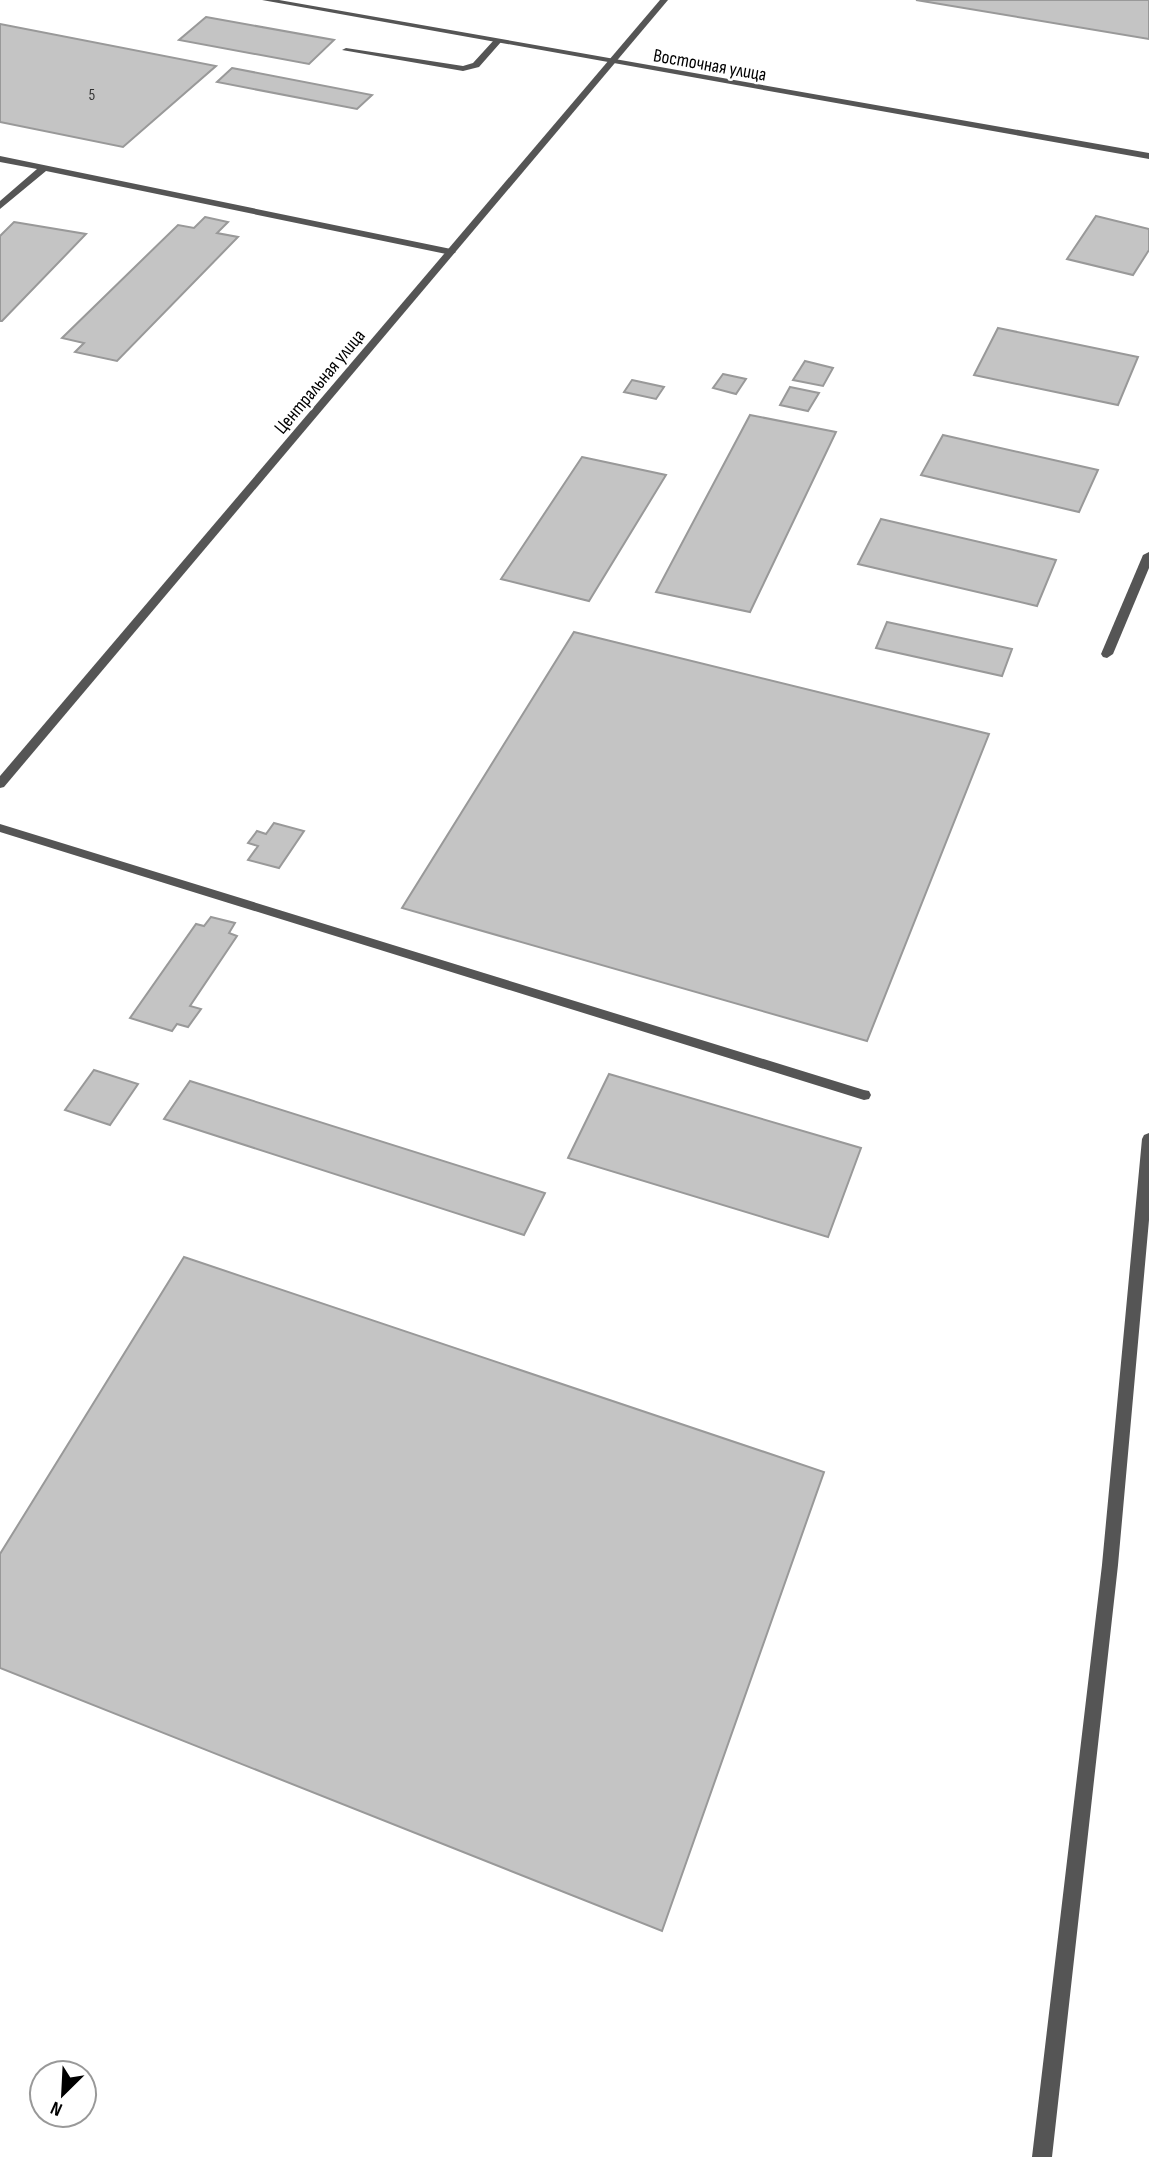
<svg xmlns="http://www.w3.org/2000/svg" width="1149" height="2157" viewBox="0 0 1149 2157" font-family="'Sofia Sans Condensed',sans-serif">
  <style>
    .building { fill: #c4c4c4; stroke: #999; stroke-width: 2 }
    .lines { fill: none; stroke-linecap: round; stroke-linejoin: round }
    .service { fill: #555; fill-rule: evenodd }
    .minor { fill: #555; fill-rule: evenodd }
    .tertiary { fill: #555; fill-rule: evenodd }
    .labels { text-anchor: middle; stroke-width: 5; stroke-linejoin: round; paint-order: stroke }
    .far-number-label { font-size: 16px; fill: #313131 }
    .far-street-label { font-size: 19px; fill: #000; stroke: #fff }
  </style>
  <rect width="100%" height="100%" fill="#fff"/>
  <g class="building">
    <polygon points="916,0 1149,0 1149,39"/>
    <polygon points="206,17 334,40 309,64 179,40"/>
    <polygon points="0,24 216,66 123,147 0,122"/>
    <polygon points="232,68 372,95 357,109 217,82"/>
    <polygon points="1096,216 1149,229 1149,250 1133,275 1067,259"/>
    <polygon points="205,217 228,222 217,233 238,237 117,361 75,352 84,343 62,338 178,225 194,228"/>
    <polygon points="14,222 86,234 2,321 0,321 0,236"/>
    <polygon points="998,328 1138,357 1118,405 974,375"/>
    <polygon points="805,361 833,368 823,386 793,380"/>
    <polygon points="723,374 746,379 736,394 713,388"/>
    <polygon points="632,380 664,387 656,399 624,392"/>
    <polygon points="790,387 819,393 808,411 780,405"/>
    <polygon points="750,415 836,432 750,612 656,592"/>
    <polygon points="943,435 1098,470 1079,512 921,475"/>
    <polygon points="582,457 666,475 589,601 501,579"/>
    <polygon points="881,519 1056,560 1037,606 858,564"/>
    <polygon points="887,622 1012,649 1002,676 876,648"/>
    <polygon points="574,632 989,734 867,1041 402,908"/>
    <polygon points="274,823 304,831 279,868 248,860 258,846 248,843 257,831 266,834"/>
    <polygon points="211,917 235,923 229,933 237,936 190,1006 201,1009 188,1027 177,1024 172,1031 130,1018 196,924 204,926"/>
    <polygon points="94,1070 138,1084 110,1125 65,1110"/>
    <polygon points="609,1074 861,1148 828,1237 568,1158"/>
    <polygon points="190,1081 545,1193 524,1235 164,1119"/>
    <polygon points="184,1257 824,1472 662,1931 0,1668 0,1554"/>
  </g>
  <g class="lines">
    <g class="service">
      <polygon points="494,40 501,42 479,67 463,71 342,50 346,48 463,66 473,63"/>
      <polygon points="0,156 451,249 456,252 451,255 46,171 0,209 0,201 37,169 0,162"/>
      <polygon points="1149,552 1149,568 1113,654 1107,658 1103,657 1101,654 1143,555"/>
      <polygon points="0,824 864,1090 869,1091 871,1095 869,1099 864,1100 0,832"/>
      <polygon points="1149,1133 1149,1220 1118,1565 1052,2157 1032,2157 1102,1565 1142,1139 1144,1135"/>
    </g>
    <polygon class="minor" points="262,0 279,0 1149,153 1149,159"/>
    <polygon class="tertiary" points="660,0 668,0 4,787 0,788 0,776"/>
  </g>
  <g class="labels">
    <g class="far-number-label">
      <text x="92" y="100">5</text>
    </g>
    <g class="far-street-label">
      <text transform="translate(710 64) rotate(10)" y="7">Восточная улица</text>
      <text transform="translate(319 381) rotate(-50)" y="7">Центральная улица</text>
    </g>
  </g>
  <g transform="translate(63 2094) rotate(204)"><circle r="33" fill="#ffffff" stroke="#999999" stroke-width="2"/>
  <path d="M0-5L12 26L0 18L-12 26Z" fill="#000000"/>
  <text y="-10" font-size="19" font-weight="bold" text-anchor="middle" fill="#000000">N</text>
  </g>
</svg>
